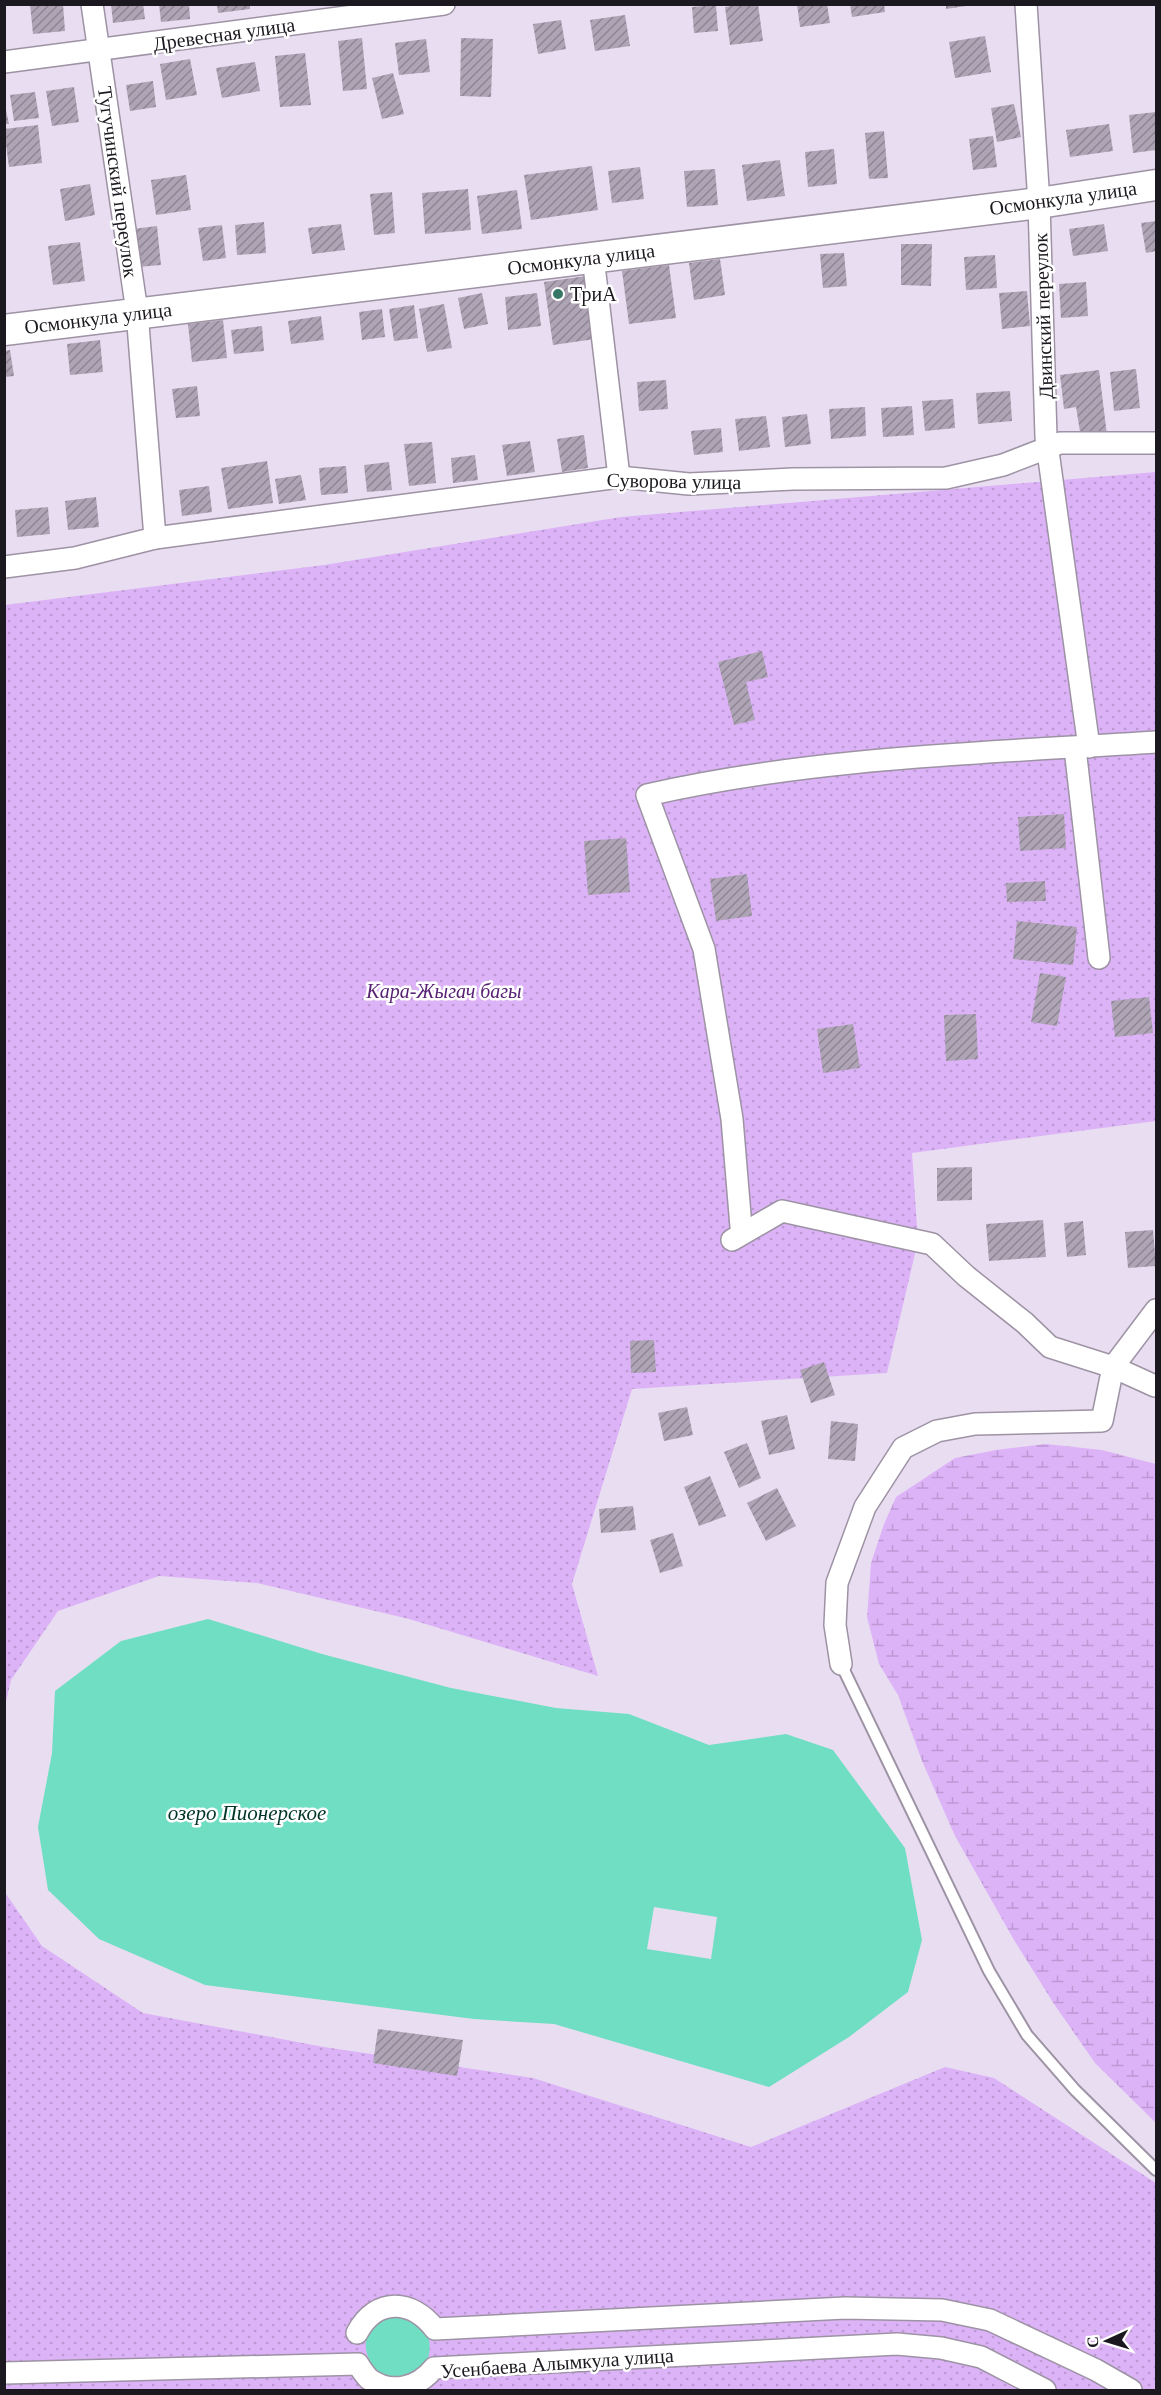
<svg xmlns="http://www.w3.org/2000/svg" width="1161" height="2395" viewBox="0 0 1161 2395" font-family="'Times New Roman',serif">
  <style>
    .wetland { fill: url(#wetland-marsh) }
    .park { fill: url(#park-dots) }
    .water { fill: #70dec3; fill-rule: evenodd }
    .building { fill: url(#building-hatch) }
    .lines { fill: none; stroke-linecap: round; stroke-linejoin: round }
    .lane-casing { stroke: #9d93a4; stroke-width: 14 }
    .street-casing { stroke: #9d93a4; stroke-width: 24 }
    .secondary-casing { stroke: #9d93a4; stroke-width: 33 }
    .lane { stroke: #fff; stroke-width: 10 }
    .street { stroke: #fff; stroke-width: 21 }
    .secondary { stroke: #fff; stroke-width: 30 }
    .poi-dot { fill: #357667; stroke: #fff; stroke-width: 2 }
    .labels { text-anchor: middle; stroke-width: 5; stroke-linejoin: round; paint-order: stroke }
    .street-label { font-size: 20px; fill: #1c181f; stroke: #fff }
    .poi-label { font-size: 20px; fill: #1c181f; stroke: #fff; text-anchor: start }
    .park-label { font-size: 20px; font-style: italic; fill: #572174; stroke: #fff }
    .water-label { font-size: 21px; font-style: italic; fill: #003429; stroke: #fff }
  </style>
  <defs>
    <pattern id="wetland-marsh" width="20" height="14" patternUnits="userSpaceOnUse" patternTransform="scale(1.5)"><rect width="20" height="14" fill="#ddb3f8"/><path d="M1 5h8M5 5V1M11 12h8M15 12V8" fill="none" stroke="#bd99d4"/></pattern>
    <pattern id="park-dots" width="8" height="8" patternUnits="userSpaceOnUse" patternTransform="scale(1.5)"><rect width="8" height="8" fill="#ddb3f8"/><path d="M2 2h.1M6 6h.1" fill="none" stroke="#bd99d4" stroke-width="1.8" stroke-linecap="round"/></pattern>
    <pattern id="building-hatch" width="6" height="6" patternUnits="userSpaceOnUse" patternTransform="scale(1.5)"><rect width="6" height="6" fill="#afa4b6"/><path d="M-1 1l2-2M0 6l6-6M5 7l2-2" fill="none" stroke="#8e8593"/></pattern>
  </defs>
  <rect width="100%" height="100%" fill="#e9def1"/>
  <polygon class="wetland" points="1046,1444 1102,1450 1156,1464 1156,2123 1095,2063 1054,2004 1014,1940 955,1836 922,1761 898,1695 879,1664 867,1617 871,1563 884,1524 896,1497 955,1458 996,1450"/>
  <g class="park">
    <polygon points="1156,472 1156,1121 912,1153 918,1241 887,1373 632,1389 572,1584 598,1676 409,1619 257,1583 159,1576 58,1611 11,1680 5,1706 5,605 324,565 621,517"/>
    <polygon points="4,1891 42,1946 143,2013 324,2047 533,2078 751,2147 945,2067 994,2078 1156,2183 1156,2390 5,2390"/>
  </g>
  <g class="water">
    <path d="M 208,1619 L 322,1654 L 451,1688 L 556,1708 L 629,1714 L 709,1745 L 786,1734 L 833,1750 L 905,1848 L 922,1940 L 908,1992 L 849,2037 L 769,2087 L 554,2024 L 474,2019 L 205,1985 L 99,1939 L 48,1890 L 38,1827 L 52,1753 L 55,1691 L 121,1641 ZM 654,1907 L 717,1917 L 711,1959 L 647,1949 Z"/>
    <path d="M 396,2313 L 426,2329 C 434,2349 430,2370 406,2376 C 398,2378 391,2379 383,2375 C 364,2364 358,2332 379,2320 C 384,2317 390,2315 396,2313 Z"/>
  </g>
  <g class="building">
    <polygon points="30,4 63,4 65,31 33,34"/>
    <polygon points="111,4 143,4 145,19 113,23"/>
    <polygon points="159,4 189,4 190,19 161,22"/>
    <polygon points="217,4 250,4 250,9 218,13"/>
    <polygon points="742,4 758,4 763,41 730,45 725,7"/>
    <polygon points="797,4 827,4 830,23 800,27"/>
    <polygon points="850,4 884,4 885,12 852,17"/>
    <polygon points="946,4 966,4 966,6 946,9"/>
    <polygon points="716,5 718,31 694,33 692,7"/>
    <polygon points="625,15 630,46 595,51 590,20"/>
    <polygon points="561,20 566,49 538,54 533,24"/>
    <polygon points="985,36 991,72 955,78 949,42"/>
    <polygon points="362,38 367,89 343,91 338,41"/>
    <polygon points="461,38 493,39 491,97 460,96"/>
    <polygon points="426,39 430,72 399,75 395,43"/>
    <polygon points="305,53 311,105 280,107 275,56"/>
    <polygon points="190,59 197,95 166,100 160,64"/>
    <polygon points="255,62 260,91 222,98 216,68"/>
    <polygon points="393,73 404,114 382,119 372,78"/>
    <polygon points="153,81 156,107 130,111 126,85"/>
    <polygon points="74,87 79,122 52,126 46,91"/>
    <polygon points="35,92 39,118 14,121 10,95"/>
    <polygon points="4,101 9,124 4,124"/>
    <polygon points="1014,104 1021,137 997,142 991,108"/>
    <polygon points="1156,112 1156,150 1133,153 1129,115"/>
    <polygon points="1109,124 1113,151 1070,157 1066,130"/>
    <polygon points="38,125 42,163 9,167 4,129"/>
    <polygon points="884,131 888,178 869,179 865,133"/>
    <polygon points="993,136 997,167 973,170 969,139"/>
    <polygon points="834,149 837,184 808,187 805,152"/>
    <polygon points="780,160 785,196 747,201 742,165"/>
    <polygon points="592,166 598,210 531,220 524,175"/>
    <polygon points="640,167 644,199 612,203 608,171"/>
    <polygon points="715,169 718,205 687,207 684,171"/>
    <polygon points="186,175 191,210 156,215 151,180"/>
    <polygon points="90,184 95,215 65,221 60,189"/>
    <polygon points="468,189 471,230 425,234 422,193"/>
    <polygon points="517,190 522,229 482,234 477,196"/>
    <polygon points="392,192 395,233 374,235 370,194"/>
    <polygon points="1156,221 1156,251 1146,253 1141,223"/>
    <polygon points="264,222 266,253 237,255 235,225"/>
    <polygon points="341,224 345,250 312,254 308,228"/>
    <polygon points="1104,224 1108,251 1073,256 1069,229"/>
    <polygon points="222,225 226,258 203,261 198,228"/>
    <polygon points="157,226 161,265 137,267 133,229"/>
    <polygon points="80,242 85,281 53,285 48,246"/>
    <polygon points="901,244 932,244 931,286 901,285"/>
    <polygon points="844,253 847,286 823,288 820,254"/>
    <polygon points="995,255 997,288 966,290 964,257"/>
    <polygon points="720,259 725,295 694,300 689,263"/>
    <polygon points="669,265 676,318 629,324 622,271"/>
    <polygon points="586,276 595,339 553,345 544,282"/>
    <polygon points="1086,282 1088,316 1061,318 1059,284"/>
    <polygon points="1027,291 1030,326 1002,329 999,293"/>
    <polygon points="482,293 488,324 464,329 458,298"/>
    <polygon points="537,293 541,326 508,330 505,297"/>
    <polygon points="444,304 452,348 427,352 419,309"/>
    <polygon points="414,305 418,338 394,341 389,309"/>
    <polygon points="382,309 385,337 362,340 359,312"/>
    <polygon points="321,316 324,340 291,344 288,321"/>
    <polygon points="223,320 227,358 192,362 188,324"/>
    <polygon points="262,326 264,351 234,354 231,330"/>
    <polygon points="100,340 103,372 70,375 67,344"/>
    <polygon points="10,350 14,376 4,377 4,351"/>
    <polygon points="1136,369 1140,408 1114,411 1110,372"/>
    <polygon points="1099,370 1107,435 1081,438 1076,407 1064,409 1060,375"/>
    <polygon points="666,380 668,409 639,411 637,382"/>
    <polygon points="197,386 200,416 176,418 172,389"/>
    <polygon points="1010,391 1012,421 978,424 976,393"/>
    <polygon points="953,399 955,428 925,431 922,401"/>
    <polygon points="912,406 914,435 883,437 881,408"/>
    <polygon points="865,407 866,436 831,439 829,409"/>
    <polygon points="807,414 811,444 785,447 782,417"/>
    <polygon points="766,416 770,447 739,451 735,419"/>
    <polygon points="721,428 723,452 694,455 691,431"/>
    <polygon points="584,435 588,468 562,472 557,439"/>
    <polygon points="530,441 535,472 507,476 502,445"/>
    <polygon points="432,442 436,483 409,486 404,444"/>
    <polygon points="475,455 478,480 453,483 451,458"/>
    <polygon points="267,461 273,503 228,509 221,468"/>
    <polygon points="389,462 392,490 367,492 364,465"/>
    <polygon points="346,466 348,493 321,495 319,468"/>
    <polygon points="301,475 306,500 279,504 275,479"/>
    <polygon points="209,486 212,512 182,516 179,490"/>
    <polygon points="96,497 99,527 68,530 65,501"/>
    <polygon points="48,507 50,534 17,537 15,510"/>
    <polygon points="762,651 768,677 746,682 755,720 734,725 718,662"/>
    <polygon points="1064,814 1066,848 1020,851 1018,817"/>
    <polygon points="626,838 630,892 588,895 584,841"/>
    <polygon points="747,874 752,916 716,921 710,879"/>
    <polygon points="1045,881 1046,901 1007,902 1006,883"/>
    <polygon points="1017,921 1077,927 1073,965 1013,959"/>
    <polygon points="1040,973 1066,977 1057,1026 1031,1022"/>
    <polygon points="1149,997 1153,1033 1115,1037 1111,1001"/>
    <polygon points="976,1014 978,1059 946,1061 944,1015"/>
    <polygon points="853,1024 860,1068 823,1073 817,1029"/>
    <polygon points="972,1167 972,1200 937,1201 937,1168"/>
    <polygon points="1043,1220 1046,1257 989,1261 986,1224"/>
    <polygon points="1083,1221 1086,1255 1067,1257 1064,1223"/>
    <polygon points="1153,1230 1156,1266 1128,1268 1125,1232"/>
    <polygon points="654,1340 656,1372 631,1373 630,1341"/>
    <polygon points="824,1362 835,1395 811,1403 800,1370"/>
    <polygon points="687,1407 693,1435 664,1441 658,1413"/>
    <polygon points="787,1415 795,1449 769,1455 761,1421"/>
    <polygon points="831,1421 858,1424 855,1461 828,1459"/>
    <polygon points="747,1443 761,1478 739,1488 724,1452"/>
    <polygon points="710,1476 726,1516 699,1526 684,1487"/>
    <polygon points="777,1488 796,1526 766,1541 747,1503"/>
    <polygon points="633,1506 636,1530 601,1533 599,1509"/>
    <polygon points="673,1533 683,1566 660,1573 650,1540"/>
    <polygon points="378,2029 463,2040 457,2076 373,2063"/>
  </g>
  <g class="lines">
    <defs>
      <polyline id="lane" points="841,1664 989,1971 1027,2035 1075,2090 1156,2170"/>
      <g id="street">
        <polyline points="92,4 137,312 155,538"/>
        <polyline points="1026,4 1039,203 1046,437 1089,747"/>
        <polyline points="4,62 444,4"/>
        <polyline points="593,257 619,477"/>
        <polyline points="4,567 75,558 155,538 619,477 689,484 793,479 946,478 1003,465 1060,443 1156,443"/>
        <polyline points="1075,748 1099,958"/>
        <path d="M 741,1227 L 732,1119 L 704,949 L 647,795 C 813,757 987,753 1156,742"/>
        <polyline points="732,1240 782,1211 932,1244 966,1276 1025,1323 1050,1347 1113,1367 1155,1386"/>
        <polyline points="841,1664 835,1625 837,1583 865,1507 903,1448 937,1431 975,1424 1102,1421 1113,1367 1156,1310"/>
        <path d="M 357,2333 C 376,2297 412,2299 435,2329 L 845,2308 L 942,2310 L 990,2320 L 1096,2370 L 1131,2390"/>
        <path d="M 4,2373 L 358,2364 C 361,2369 365,2375 369,2379 C 391,2395 418,2388 434,2368 L 897,2344 L 941,2348 L 981,2357 L 1045,2390"/>
      </g>
      <polyline id="secondary" points="4,330 1039,203 1156,185"/>
    </defs>
    <use href="#lane" class="lane-casing"/>
    <use href="#street" class="street-casing"/>
    <use href="#secondary" class="secondary-casing"/>
    <use href="#lane" class="lane"/>
    <use href="#street" class="street"/>
    <use href="#secondary" class="secondary"/>
  </g>
  <circle class="poi-dot" cx="558" cy="294" r="6"/>
  <g class="labels">
    <g class="street-label">
      <text transform="translate(224 34) rotate(-8)" y="7">Древесная улица</text>
      <text transform="translate(118 182) rotate(82)" y="7">Тугучинский переулок</text>
      <text transform="translate(1063 198) rotate(-8)" y="7">Осмонкула улица</text>
      <text transform="translate(581 259) rotate(-7)" y="7">Осмонкула улица</text>
      <text transform="translate(1043 316) rotate(-92)" y="7">Двинский переулок</text>
      <text transform="translate(98 318) rotate(-7)" y="7">Осмонкула улица</text>
      <text transform="translate(674 481) rotate(1)" y="7">Суворова улица</text>
      <text transform="translate(557 2363) rotate(-4)" y="7">Усенбаева Алымкула улица</text>
    </g>
    <g class="poi-label">
      <text x="570" y="301">ТриА</text>
    </g>
    <g class="park-label">
      <text x="444" y="998">Кара-Жыгач багы</text>
    </g>
    <g class="water-label">
      <text x="247" y="1820">озеро Пионерское</text>
    </g>
  </g>
  <rect width="1161" height="2395" fill="none" stroke="#1c181f" stroke-width="12"/>
  <g transform="translate(1107 2341) rotate(266)" stroke="#ffffff" stroke-width="4.5" paint-order="stroke">
  <path d="M0-4.5L10 22L0 15L-10 22Z" fill="#1c181f"/>
  <text y="-9" font-size="16" font-weight="bold" text-anchor="middle" fill="#1c181f">С</text>
  </g>
</svg>
